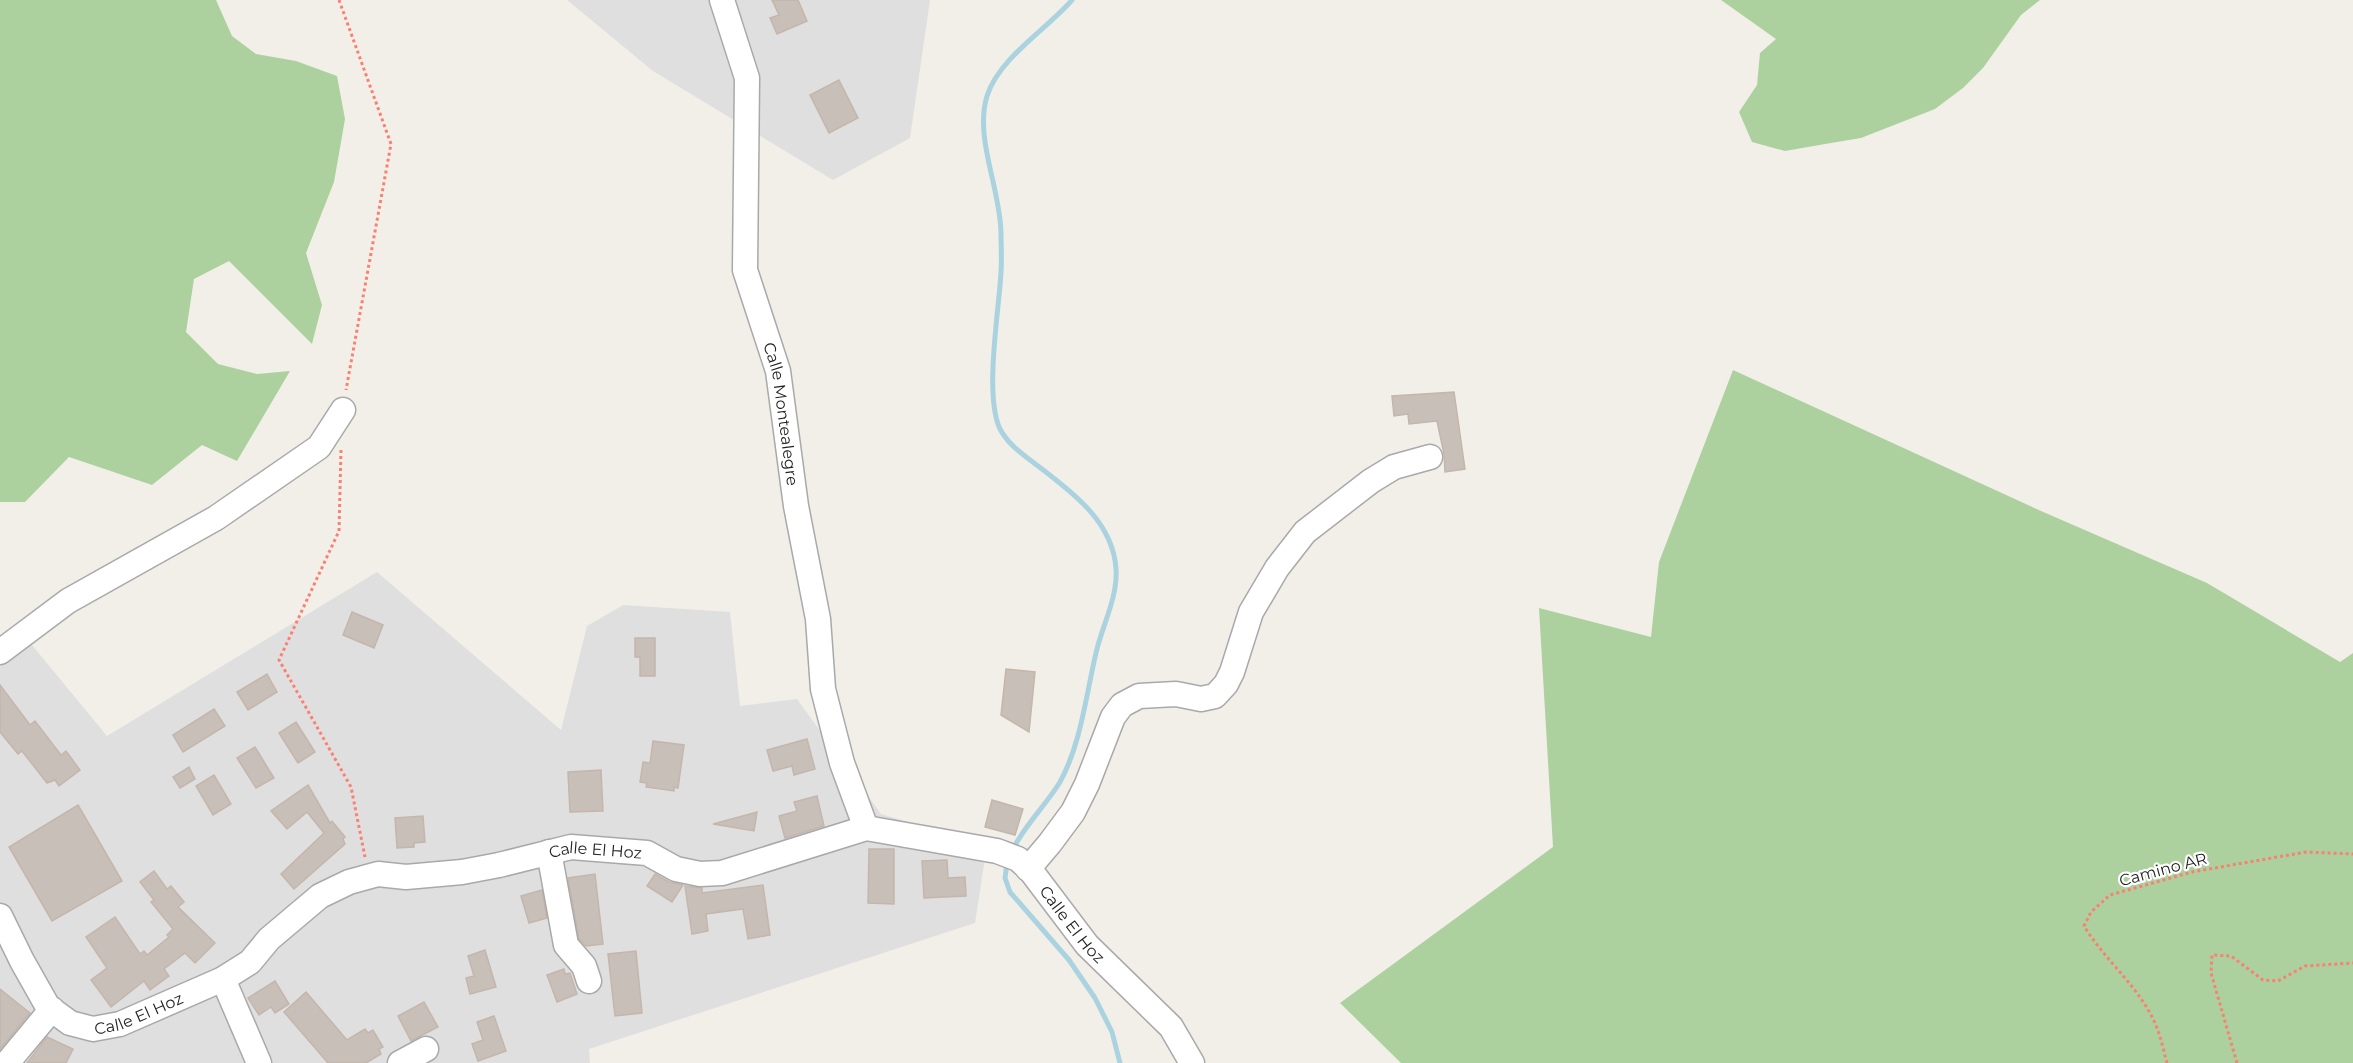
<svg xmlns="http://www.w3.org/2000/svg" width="2353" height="1063" viewBox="0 0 2353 1063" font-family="Montserrat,sans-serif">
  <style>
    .residential { fill: #e0dfdf }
    .forest { fill: #add19e }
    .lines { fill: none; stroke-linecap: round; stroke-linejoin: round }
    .stream { stroke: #aad3df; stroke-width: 5 }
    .building { fill: #c7bfb8; stroke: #c4b6ab; stroke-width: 1.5 }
    .minor-casing { stroke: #a9a9a9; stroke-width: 27 }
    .path { stroke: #fa8072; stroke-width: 3; stroke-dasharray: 3 3; stroke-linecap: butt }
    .minor { stroke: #fff; stroke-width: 24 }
    .labels { text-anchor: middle; stroke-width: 4.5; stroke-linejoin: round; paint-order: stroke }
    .street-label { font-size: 16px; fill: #222; stroke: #fff }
  </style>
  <rect width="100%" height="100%" fill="#f2efe9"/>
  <g class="residential">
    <polygon points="567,0 930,0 910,138 833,180 653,71"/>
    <polygon points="377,572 561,730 587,626 623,605 730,612 740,706 797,699 881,814 987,845 975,923 589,1049 590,1063 0,1063 0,643 27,639 107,736"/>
  </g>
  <g class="forest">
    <polygon points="0,0 216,0 232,36 256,54 296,61 337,76 345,119 334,182 306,253 322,305 312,344 229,261 194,279 186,332 218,364 257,374 290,371 237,461 202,445 152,485 69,457 25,502 0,502"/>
    <polygon points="1721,0 2040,0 2021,15 1983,68 1963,88 1935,109 1861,138 1831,143 1785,151 1752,142 1739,112 1757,85 1760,53 1776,39"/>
    <polygon points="1733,370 2041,511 2207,583 2340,662 2353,653 2353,1063 1401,1063 1340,1003 1553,847 1539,608 1651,637 1659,562"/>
  </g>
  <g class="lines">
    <g class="stream">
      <path d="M 1013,849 C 1025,825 1046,805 1060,782 C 1081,744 1086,695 1096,653 C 1102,626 1118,597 1116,569 C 1113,520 1069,490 1034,463 C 1021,453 1008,444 1000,429 C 984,395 999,311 1001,272 C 1002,259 1001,246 1001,234 C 1001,190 974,138 987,96 C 999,58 1047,29 1072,0"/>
      <polyline points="1007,863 1005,878 1010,892 1069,960 1095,998 1112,1032 1120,1063"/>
    </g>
  </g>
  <g class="building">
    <polygon points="772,0 798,0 807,21 777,34 770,18 779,15"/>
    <polygon points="839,80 858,118 829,133 810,95"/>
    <polygon points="1454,392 1465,469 1445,472 1444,454 1437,421 1409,424 1408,414 1394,416 1392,396"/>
    <polygon points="352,612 383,625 374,648 343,635"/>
    <polygon points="635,638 655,638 655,676 640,676 640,657 635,657"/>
    <polygon points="1006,669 1035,672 1029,732 1001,715"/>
    <polygon points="267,674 277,692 248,710 237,692"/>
    <polygon points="0,685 30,725 35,721 61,755 66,751 80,770 59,786 55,780 47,783 22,751 18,754 0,732"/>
    <polygon points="214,709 225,726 183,752 173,735"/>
    <polygon points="296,722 315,752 298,763 279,733"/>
    <polygon points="807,739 815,769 794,775 792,766 773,771 767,750"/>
    <polygon points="653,741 684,745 678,788 674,787 674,791 646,787 647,783 640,782 643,762 650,763"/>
    <polygon points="255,747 274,778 256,788 237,758"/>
    <polygon points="189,767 195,779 180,788 173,777"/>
    <polygon points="601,770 603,811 570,812 568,772"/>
    <polygon points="214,775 231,804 213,815 196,786"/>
    <polygon points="308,785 330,823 332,821 345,837 343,839 345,844 294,889 281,874 324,833 307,812 287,829 271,811"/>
    <polygon points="817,796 824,826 785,838 779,816 797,811 794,802"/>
    <polygon points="992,800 1023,809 1015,835 985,827"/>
    <polygon points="78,805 122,881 52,921 9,847"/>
    <polygon points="757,812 754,831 713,824"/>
    <polygon points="423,816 425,842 414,843 414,847 397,848 395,818"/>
    <polygon points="869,849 894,849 894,904 868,903"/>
    <polygon points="947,860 948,878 965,877 966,896 924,898 922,861"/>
    <polygon points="154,871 167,889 171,886 184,902 178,907 215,943 195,963 185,953 164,969 169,976 150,990 144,981 111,1007 91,980 107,968 86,937 115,917 140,954 144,951 147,955 169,937 167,935 173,929 151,902 154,900 140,882"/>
    <polygon points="595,874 603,944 586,946 579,939 568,878"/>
    <polygon points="655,874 669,882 683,885 672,902 647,886"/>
    <polygon points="763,885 770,935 748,939 743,909 706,914 708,931 692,934 685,886 702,888 702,893"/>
    <polygon points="542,890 547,918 529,923 521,896"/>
    <polygon points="485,950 496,987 470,994 466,978 474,976 468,956"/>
    <polygon points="636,951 642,1013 615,1016 608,954"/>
    <polygon points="564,969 565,974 570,973 577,994 557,1002 547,975"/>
    <polygon points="275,981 289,1004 275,1013 271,1007 259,1015 248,998"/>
    <polygon points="0,989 30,1013 0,1049"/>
    <polygon points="306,992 347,1040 365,1029 368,1033 373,1030 383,1047 379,1049 381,1054 366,1063 328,1063 284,1012"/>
    <polygon points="424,1002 438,1027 411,1041 398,1016"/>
    <polygon points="494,1016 506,1051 478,1061 472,1044 483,1040 477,1022"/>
    <polygon points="47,1037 73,1049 66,1063 27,1063"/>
  </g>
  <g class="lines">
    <defs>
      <g id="minor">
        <path id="s1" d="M 722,0 L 747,78 L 745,270 L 778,371 L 796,506 L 818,619 L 823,689 L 842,763 L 866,828"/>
        <polyline points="0,652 68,601 216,518 319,447 343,410"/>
        <polyline points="549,852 566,945 584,966 589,981"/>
        <polyline points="1028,869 1050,843 1073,812 1087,784 1113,717 1122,705 1139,696 1176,694 1201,699 1215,696 1226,684 1232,672 1251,612 1277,568 1305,532 1371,481 1394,467 1430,457"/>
        <path id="s2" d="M 0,916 L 22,961 L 48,1007 L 70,1023 L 93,1029 L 120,1024 L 223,979 L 250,962 L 269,939 L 320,896 L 349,882 L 378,874 L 406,877 L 462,872 L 499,865 L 571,847 L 647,853 L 676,869 L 700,874 L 722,873 L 866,828 L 997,851 L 1018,859 L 1031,871 L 1087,945 L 1171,1027 L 1192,1063"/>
        <polyline points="223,979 259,1063"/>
        <polyline points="7,1063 52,1009"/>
        <polyline points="400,1063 426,1049"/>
      </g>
    </defs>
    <use href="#minor" class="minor-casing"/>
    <g class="path">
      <polyline points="339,0 391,144 346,390"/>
      <polyline points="341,450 339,531 279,660 351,787 365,857"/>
      <path d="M 2167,1063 C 2163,1049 2160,1032 2153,1019 C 2136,984 2104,959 2084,926 L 2091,912 L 2110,895 L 2192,872 L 2306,852 L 2353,854"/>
      <polyline points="2237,1063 2211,973 2212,955 2231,956 2263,980 2278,981 2305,966 2353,963"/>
    </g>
    <use href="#minor" class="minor"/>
  </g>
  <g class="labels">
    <g class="street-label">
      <text dy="6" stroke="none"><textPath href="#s1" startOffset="423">Calle Montealegre</textPath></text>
      <text dy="6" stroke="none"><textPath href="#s2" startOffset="705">Calle El Hoz</textPath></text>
      <text transform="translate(2163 869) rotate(-15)" y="6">Camino AR</text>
      <text dy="6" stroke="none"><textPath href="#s2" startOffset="1228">Calle El Hoz</textPath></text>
      <text dy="6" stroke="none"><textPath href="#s2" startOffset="202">Calle El Hoz</textPath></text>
    </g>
  </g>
</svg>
